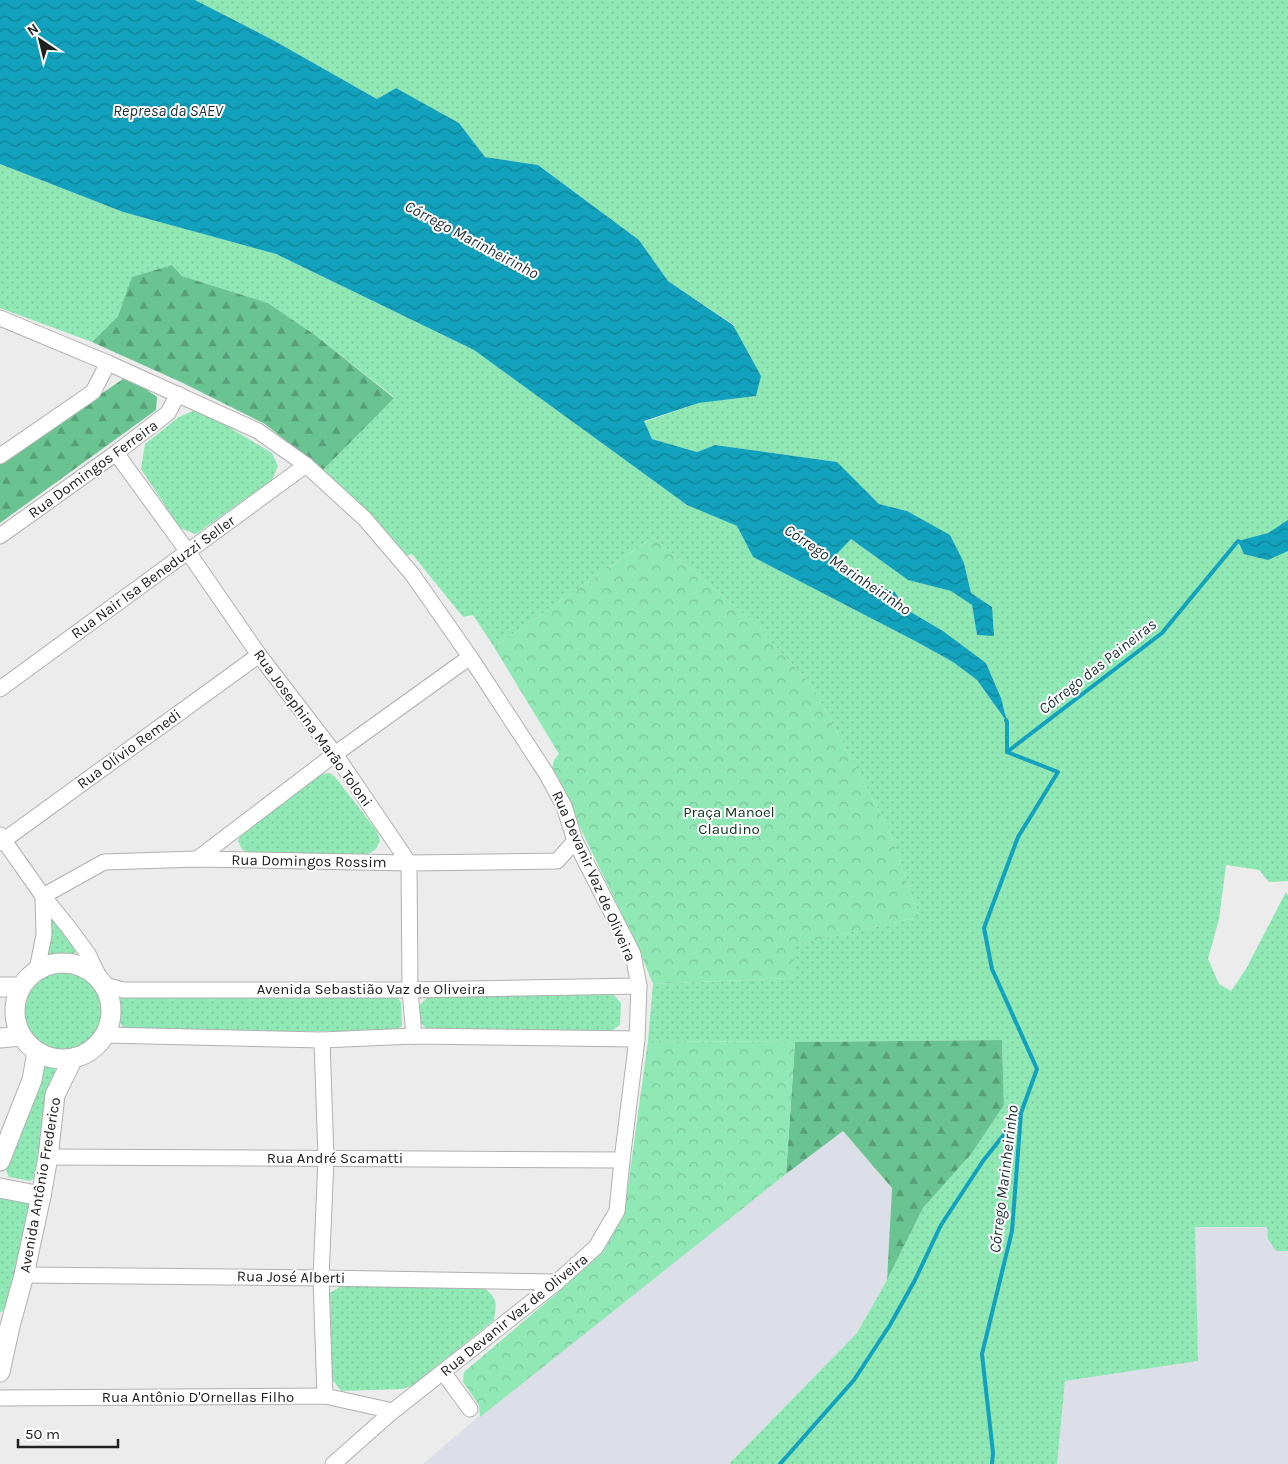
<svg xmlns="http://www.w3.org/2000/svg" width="1288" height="1464" viewBox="0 0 1288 1464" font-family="Karla,sans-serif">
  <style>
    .built { fill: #dcdfe7 }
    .grass { fill: url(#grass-dots) }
    .forest { fill: url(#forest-firs) }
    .park { fill: url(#park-crowns) }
    .water { fill: url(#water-waves) }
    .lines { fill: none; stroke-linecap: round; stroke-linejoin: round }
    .stream { stroke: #12a2bd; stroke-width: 4 }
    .minor-casing { stroke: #b0b0b1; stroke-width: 17 }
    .tertiary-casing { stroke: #b0b0b1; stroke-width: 21 }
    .minor { stroke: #fff; stroke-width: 15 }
    .tertiary { stroke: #fff; stroke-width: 19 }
    .labels { text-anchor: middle; stroke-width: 4; stroke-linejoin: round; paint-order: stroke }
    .street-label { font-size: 15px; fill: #202020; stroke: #fff }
    .park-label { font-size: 15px; fill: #0c3420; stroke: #fff }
    .water-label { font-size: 16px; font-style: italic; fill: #1a2f34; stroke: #fff }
  </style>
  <defs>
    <pattern id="grass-dots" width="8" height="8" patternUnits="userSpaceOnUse" patternTransform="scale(1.25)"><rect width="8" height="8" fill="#90e8b5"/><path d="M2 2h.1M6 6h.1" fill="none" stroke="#7cc79b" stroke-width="1.8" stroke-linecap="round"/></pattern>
    <pattern id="forest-firs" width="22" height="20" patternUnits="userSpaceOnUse" patternTransform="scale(1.25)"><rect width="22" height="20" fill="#6ac492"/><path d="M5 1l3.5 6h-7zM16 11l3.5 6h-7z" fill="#579f77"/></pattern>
    <pattern id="park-crowns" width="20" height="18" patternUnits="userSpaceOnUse" patternTransform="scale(1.25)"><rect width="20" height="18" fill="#90e8b5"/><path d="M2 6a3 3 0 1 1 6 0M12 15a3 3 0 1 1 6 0" fill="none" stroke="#7cc79b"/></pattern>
    <pattern id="water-waves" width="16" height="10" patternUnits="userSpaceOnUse" patternTransform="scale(1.25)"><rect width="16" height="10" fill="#12a2bd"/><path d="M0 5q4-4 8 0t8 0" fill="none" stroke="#108499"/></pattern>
  </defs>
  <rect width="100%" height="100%" fill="#ececed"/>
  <g class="built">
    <polygon points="843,1131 892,1188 887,1280 857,1333 729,1464 423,1464 472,1422 786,1174"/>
    <polygon points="1194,1227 1267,1227 1276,1251 1288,1251 1288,1464 1057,1464 1065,1381 1198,1361"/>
  </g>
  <g class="grass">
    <polygon points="195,0 1288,0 1288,881 1269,882 1259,870 1226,865 1219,919 1208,959 1219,984 1231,991 1246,969 1286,892 1288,895 1288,1251 1276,1251 1268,1239 1267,1227 1195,1227 1198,1361 1065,1381 1057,1464 729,1464 857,1333 887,1280 923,1208 972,1153 1004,1105 1002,1040 795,1042 648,1041 653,984 794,978 793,945 919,917 889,830 812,686 754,623 653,537 494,647 473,615 463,617 412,554 403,557 370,515 323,470 394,397 315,335 268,303 182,276 172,265 133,277 118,316 92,342 0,308 0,164 123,212 276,254 474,350 687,505 737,526 753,557 917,642 953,662 977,680 1006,721 1001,698 986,663 943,631 904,608 895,592 860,581 834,557 851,539 908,580 952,591 972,605 977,635 992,607 971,593 964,563 907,511 879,504 836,462 715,445 697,452 652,439 644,422 699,403 756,396 734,325 668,281 639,240 538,165 485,157 459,123 396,88 377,99 273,40"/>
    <polygon points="193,411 207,414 272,453 278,466 272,480 196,534 180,528 141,469 145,444 179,417"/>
    <polygon points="330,773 335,777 377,831 380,841 376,849 367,855 250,855 242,849 238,841 241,834 321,774"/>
    <polygon points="53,917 78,950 71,956 60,953 50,955 46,952 50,921"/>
    <circle cx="62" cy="1012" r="41"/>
    <polygon points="613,994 621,1003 620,1025 610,1032 428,1030 420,1022 419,1006 429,996"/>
    <polygon points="126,995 396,996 401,1002 402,1026 393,1031 126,1031 120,1023 120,999"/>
    <polygon points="49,1066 55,1069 55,1075 39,1175 30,1181 9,1177 5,1168 41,1068"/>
    <polygon points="0,1196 24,1198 31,1209 8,1306 0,1313"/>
    <path d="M 343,1285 L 484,1287 C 497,1299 497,1302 494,1320 L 413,1385 L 403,1389 L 341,1391 L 332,1379 L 330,1293 Z"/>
  </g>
  <g class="forest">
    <polygon points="172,265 182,276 268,303 315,335 394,398 323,470 265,424 183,383 92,342 118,316 132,277"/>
    <polygon points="123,379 131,379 157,397 156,410 0,523 0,463"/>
    <polygon points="1002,1040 1004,1105 972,1153 923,1208 887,1280 892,1188 843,1131 786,1174 795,1042"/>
  </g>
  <g class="park">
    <polygon points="653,537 754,623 812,686 889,830 919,917 794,945 794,978 653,984 640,952 552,769 554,760 559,754 494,647"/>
    <polygon points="648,1041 795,1042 786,1174 480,1417 479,1405 463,1382 464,1372 563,1288 603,1252 624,1215"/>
  </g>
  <g class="water">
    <polygon points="0,0 195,0 273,40 377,99 396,88 459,123 485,157 538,165 639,240 668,281 733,325 761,376 756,396 699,403 644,421 652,439 697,452 715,445 837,462 879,504 907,511 950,535 964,563 971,593 992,607 994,636 977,635 972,605 951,591 908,580 851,539 834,557 860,581 895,592 904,608 943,631 986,663 1001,698 1007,722 977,680 953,662 917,642 753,557 737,526 687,505 474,350 276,254 123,212 0,164"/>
    <polygon points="1288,520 1288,551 1268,560 1244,554 1238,541 1268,533"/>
  </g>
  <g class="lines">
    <g class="stream">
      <polyline points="1007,752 1162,633 1238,541 1242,543"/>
      <polyline points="780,1464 854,1380 890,1325 915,1280 941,1225 983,1161 1021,1113"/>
      <polyline points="992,1464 993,1453 982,1354 1012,1231 1021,1113 1037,1069 992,969 984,928 1018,837 1058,772 1007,752 1007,722 1006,720"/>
    </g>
    <defs>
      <g id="minor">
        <polyline points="0,318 108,363 258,431 306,465 365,519 412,574 470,657 546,773 564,806 575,841 633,954 639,986 637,1039 622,1160 617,1211 596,1247 557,1282 393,1411 333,1464"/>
        <polyline points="116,453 188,552 259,655 335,754 409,863 410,990 414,1036"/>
        <polyline points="0,456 93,392 108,363"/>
        <polyline points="0,536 116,453 168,413 178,394"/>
        <polyline points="0,689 306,465"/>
        <polyline points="0,835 43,896 69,928 88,954 100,979"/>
        <polyline points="0,843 259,655"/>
        <polyline points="197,859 335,754 470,657"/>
        <polyline points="43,896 104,862 197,859 409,863 557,861 575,841"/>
        <polyline points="37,970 44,935 43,896"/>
        <polyline points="105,985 123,990 410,990 639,986"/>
        <polyline points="105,1035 322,1040 414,1036 637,1039"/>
        <polyline points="322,1040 326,1158 321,1278 325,1396"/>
        <polyline points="48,1157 622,1160"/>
        <polyline points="24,1275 321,1278 557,1282"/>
        <polyline points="443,1372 470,1409"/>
        <polyline points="0,1398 325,1396 393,1411"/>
      </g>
      <g id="tertiary">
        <circle cx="63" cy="1011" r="48"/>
        <polyline points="0,987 21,987"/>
        <polyline points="0,1038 21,1036"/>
        <polyline points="0,1161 32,1080 37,1052"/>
        <polyline points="0,1188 41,1196"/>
        <polyline points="0,1372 10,1326 24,1275 41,1196 48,1157 55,1095 73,1058"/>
      </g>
    </defs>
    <use href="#minor" class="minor-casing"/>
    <use href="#tertiary" class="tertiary-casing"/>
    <use href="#minor" class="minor"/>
    <use href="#tertiary" class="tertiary"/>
  </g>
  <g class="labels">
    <g class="street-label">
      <text transform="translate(93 469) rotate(-36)" y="5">Rua Domingos Ferreira</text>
      <text transform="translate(153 577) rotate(-36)" y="5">Rua Nair Isa Beneduzzi Seller</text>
      <text transform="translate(313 728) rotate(54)" y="5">Rua Josephina Marão Toloni</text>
      <text transform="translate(129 749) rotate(-36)" y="5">Rua Olívio Remedi</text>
      <text transform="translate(309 861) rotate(1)" y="5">Rua Domingos Rossim</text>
      <text transform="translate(594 876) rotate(66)" y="5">Rua Devanir Vaz de Oliveira</text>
      <text x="371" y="994">Avenida Sebastião Vaz de Oliveira</text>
      <text x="335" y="1163">Rua André Scamatti</text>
      <text transform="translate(40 1185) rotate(-80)" y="5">Avenida Antônio Frederico</text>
      <text transform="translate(291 1277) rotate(1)" y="5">Rua José Alberti</text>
      <text transform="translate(514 1315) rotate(-39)" y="5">Rua Devanir Vaz de Oliveira</text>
      <text x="198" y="1402">Rua Antônio D'Ornellas Filho</text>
    </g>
    <g class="park-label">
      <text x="729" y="817">Praça Manoel<tspan x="729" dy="17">Claudino</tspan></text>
    </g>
    <g class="water-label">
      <text x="168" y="116">Represa da SAEV</text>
      <text transform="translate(472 239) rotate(28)" y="6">Córrego Marinheirinho</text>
      <text transform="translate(848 569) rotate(34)" y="6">Córrego Marinheirinho</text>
      <text transform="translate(1097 666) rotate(-38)" y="6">Córrego das Paineiras</text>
      <text transform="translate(1003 1179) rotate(-83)" y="6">Córrego Marinheirinho</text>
    </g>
  </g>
  <g transform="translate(40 40) rotate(325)" stroke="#ffffff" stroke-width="4" paint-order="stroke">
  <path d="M0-4L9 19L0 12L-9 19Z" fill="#202020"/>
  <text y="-8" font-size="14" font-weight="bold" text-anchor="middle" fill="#202020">N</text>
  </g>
  <path d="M18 1439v8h100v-8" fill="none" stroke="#202020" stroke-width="2.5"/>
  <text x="25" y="1439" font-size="15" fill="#202020" stroke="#ffffff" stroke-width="4" paint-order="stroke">50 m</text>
</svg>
